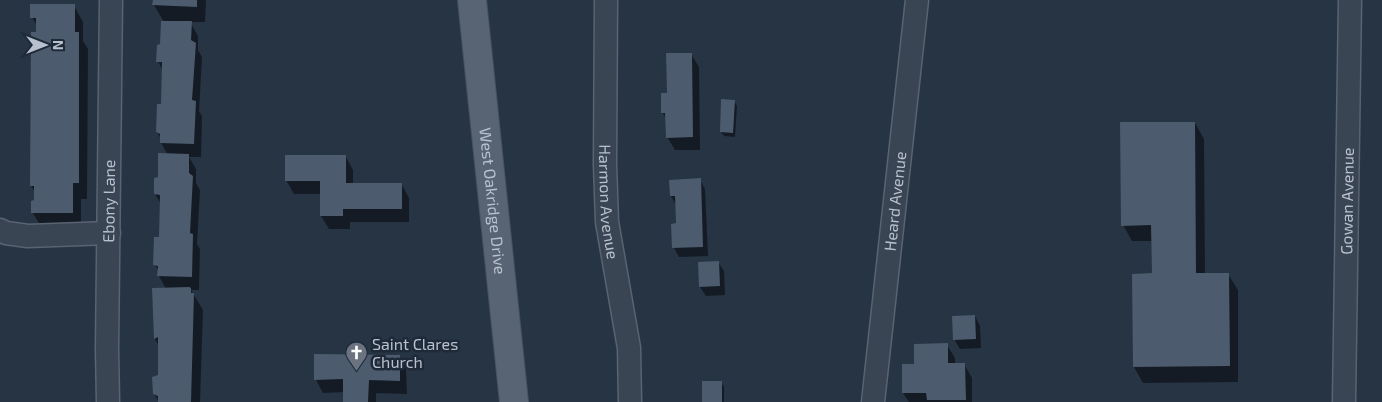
<svg xmlns="http://www.w3.org/2000/svg" width="1382" height="402" viewBox="0 0 1382 402" font-family="'Exo 2',sans-serif">
  <style>
    .shadow { fill: #0007 }
    .building { fill: #4c5b6d }
    .lines { fill: none; stroke-linecap: round; stroke-linejoin: round }
    .minor-casing { stroke: #596371; stroke-width: 25 }
    .major-casing { stroke: #475160; stroke-width: 30 }
    .minor { stroke: #3a4554; stroke-width: 22 }
    .major { stroke: #586473; stroke-width: 28 }
    .labels { text-anchor: middle; stroke-width: 5; stroke-linejoin: round; paint-order: stroke }
    .street-label { font-size: 16px; fill: #b8c1cd; stroke: #1f2a39 }
    .poi-label { font-size: 16px; fill: #b8c1cd; stroke: #1f2a39; text-anchor: start }
  </style>
  <rect width="100%" height="100%" fill="#263444"/>
  <g class="shadow">
    <polygon points="154,0 206,0 205,22 190,22 198,36 198,50 202,57 199,111 202,116 201,157 189,157 196,169 196,183 200,190 197,244 200,249 199,290 191,290 203,310 200,402 159,402 154,394 159,375 159,346 155,339 153,290 166,289 159,276 159,272 155,265 160,238 161,204 155,194 159,178 168,155 161,143 161,139 157,132 162,106 163,71 158,61 161,45 164,22 154,5"/>
    <polygon points="74,6 83,22 83,41 88,49 87,199 81,199 81,229 42,228 32,212 35,201 35,192 31,186 38,28 32,17"/>
    <polygon points="691,54 699,67 700,150 675,150 667,137 667,120 662,112"/>
    <polygon points="734,101 737,106 735,137 724,136 721,132"/>
    <polygon points="1195,123 1204,139 1205,274 1228,274 1238,290 1238,382 1143,383 1134,367 1153,275 1153,241 1132,241 1123,225"/>
    <polygon points="346,157 353,170 353,184 402,185 409,198 409,222 350,222 350,229 329,229 321,216 321,194 294,194 286,180"/>
    <polygon points="700,180 705,189 708,256 679,257 674,248 677,225 676,205 671,196"/>
    <polygon points="718,262 724,271 725,295 706,296 700,287"/>
    <polygon points="975,316 980,326 981,348 960,349 954,339"/>
    <polygon points="947,345 955,358 955,364 964,364 972,378 972,402 909,402 903,393"/>
    <polygon points="316,355 399,356 406,369 407,394 376,393 376,402 345,402 345,392 323,393 316,380"/>
    <polygon points="721,382 724,387 724,402 703,402"/>
  </g>
  <g class="building">
    <polygon points="153,0 197,0 197,7 152,5"/>
    <polygon points="30,4 75,4 75,32 79,32 79,183 73,183 73,213 31,213 31,201 34,200 34,186 30,186 31,32 36,32 36,18 30,18"/>
    <polygon points="161,21 192,21 191,40 196,43 192,100 196,101 194,144 160,143 160,134 156,132 157,104 161,104 162,62 156,62 157,45 160,44"/>
    <polygon points="666,53 692,53 693,137 666,138 665,113 661,113 661,93 667,93"/>
    <polygon points="721,99 735,100 733,133 720,132"/>
    <polygon points="1120,122 1195,122 1196,273 1229,273 1230,366 1133,367 1132,274 1152,273 1151,225 1121,226"/>
    <polygon points="158,153 189,154 189,173 193,176 190,233 193,234 192,277 157,276 158,266 153,265 154,237 159,237 160,195 154,194 154,178 158,177"/>
    <polygon points="285,155 346,155 346,183 402,183 402,209 343,209 343,216 320,216 320,181 285,181"/>
    <polygon points="701,178 703,247 672,248 671,224 676,223 675,196 670,196 669,180"/>
    <polygon points="719,261 720,286 699,287 698,262"/>
    <polygon points="189,287 191,288 191,293 194,293 191,402 158,402 158,396 153,394 152,377 158,375 158,337 154,339 152,288"/>
    <polygon points="975,315 976,339 953,340 952,316"/>
    <polygon points="948,343 948,363 965,363 966,400 927,400 926,393 902,393 902,364 914,364 914,344"/>
    <polygon points="314,354 400,355 400,381 369,380 368,402 343,402 343,379 314,380"/>
    <rect x="702" y="381" width="20" height="21"/>
  </g>
  <g class="lines">
    <defs>
      <g id="minor">
        <path id="s1" d="M 606,0 L 605,164 L 607,222 L 629,348 L 630,402"/>
        <polyline points="0,230 6,233 28,236 109,233"/>
        <path id="s2" d="M 108,402 L 107,349 L 111,0"/>
        <path id="s3" d="M 873,402 L 917,0"/>
        <path id="s4" d="M 1344,402 L 1350,0"/>
      </g>
      <g id="major">
        <path id="s5" d="M 472,0 L 514,402"/>
      </g>
    </defs>
    <use href="#minor" class="minor-casing"/>
    <use href="#major" class="major-casing"/>
    <use href="#minor" class="minor"/>
    <use href="#major" class="major"/>
  </g>
  <defs>
    <symbol id="church-pin" viewBox="-11 -11 22 30"><path d="M0 17L-7.5 6A9.5 9.5 0 1 1 7.5 6Z" fill="#6b7280" stroke="#1f2a39"/><path d="M-1.2-6h2.4v3.5h3.3v2.4h-3.3V6h-2.4V-.1h-3.3v-2.4h3.3Z" fill="#fff"/></symbol>
  </defs>
  <g fill-rule="evenodd">
    <use href="#church-pin" x="344" y="340" width="25" height="34"/>
  </g>
  <g class="labels">
    <g class="street-label">
      <text dy="6" stroke="none"><textPath href="#s2" startOffset="201">Ebony Lane</textPath></text>
      <text dy="6" stroke="none"><textPath href="#s5" startOffset="202">West Oakridge Drive</textPath></text>
      <text dy="6" stroke="none"><textPath href="#s3" startOffset="202">Heard Avenue</textPath></text>
      <text dy="6" stroke="none"><textPath href="#s4" startOffset="201">Gowan Avenue</textPath></text>
      <text dy="6" stroke="none"><textPath href="#s1" startOffset="202">Harmon Avenue</textPath></text>
    </g>
    <g class="poi-label">
      <text x="372" y="350">Saint Clares<tspan x="372" dy="18">Church</tspan></text>
    </g>
  </g>
  <g transform="translate(45 45) rotate(90)" stroke="#1f2a39" stroke-width="4" paint-order="stroke">
  <path d="M0-4L9 19L0 12L-9 19Z" fill="#b8c1cd"/>
  <text y="-8" font-size="14" font-weight="bold" text-anchor="middle" fill="#b8c1cd">N</text>
  </g>
</svg>
